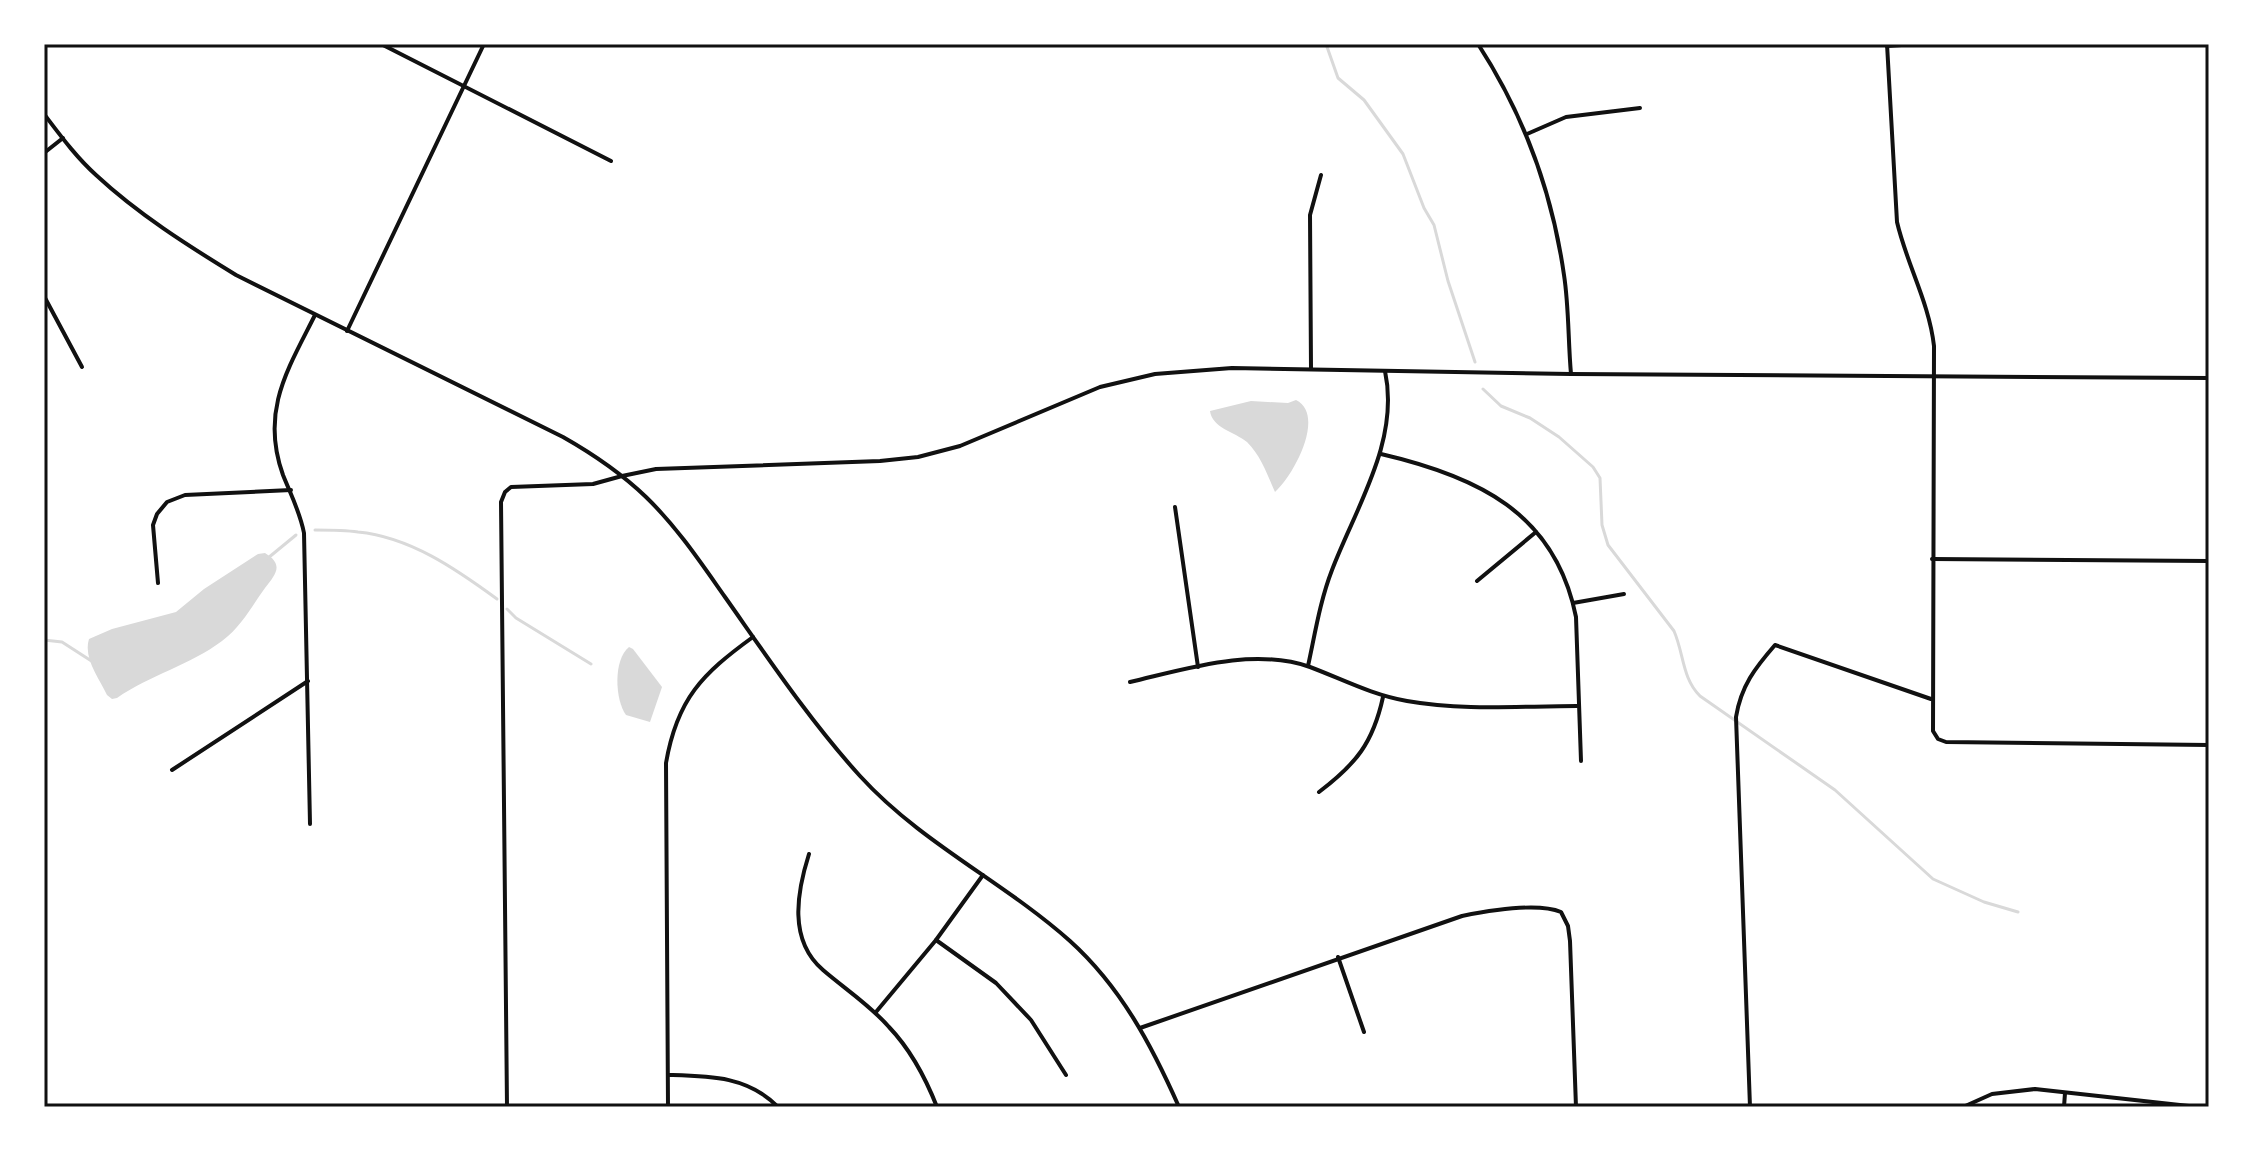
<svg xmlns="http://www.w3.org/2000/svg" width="2253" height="1151" viewBox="0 0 2253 1151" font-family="'Sofia Sans Condensed',sans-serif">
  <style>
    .water { fill: #d9d9d9 }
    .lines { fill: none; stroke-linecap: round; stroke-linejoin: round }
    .stream { stroke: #d9d9d9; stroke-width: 3 }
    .minor { stroke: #111; stroke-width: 4 }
    .tertiary { stroke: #111; stroke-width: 4 }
    .neatline { fill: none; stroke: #111; stroke-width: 3 }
  </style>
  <rect width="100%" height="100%" fill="#fff"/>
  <g class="water">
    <path d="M 1296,400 C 1326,415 1294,475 1275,492 C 1267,474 1261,456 1247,442 C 1235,432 1212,428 1210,411 L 1251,401 L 1288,403 Z"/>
    <path d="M 265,553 C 285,565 275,575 265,588 C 251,607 242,626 222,641 C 190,665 150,675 117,698 L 112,699 L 107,695 C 99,678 83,658 89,639 L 112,629 L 176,612 L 204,589 L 258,554 Z"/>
    <path d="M 629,647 L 633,649 L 662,687 L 650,722 L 626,715 C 615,700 613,660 629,647 Z"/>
  </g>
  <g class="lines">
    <g class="stream">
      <polyline points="1326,44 1338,78 1364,100 1403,154 1424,208 1434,225 1448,281 1475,362"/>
      <path d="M 1483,389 L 1501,406 L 1530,418 L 1559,437 L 1593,467 L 1600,478 L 1602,525 L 1608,545 L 1674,631 C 1684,654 1682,678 1700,696 L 1835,790 L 1933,879 L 1984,902 L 2018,912"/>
      <path d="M 315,530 C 329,530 344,530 358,532 C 410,537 456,569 497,599"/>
      <polyline points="268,558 296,535"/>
      <polyline points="507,609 516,618 591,664"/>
      <polyline points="44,640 62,642 93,662"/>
    </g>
    <g class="minor">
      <polyline points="381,44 611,161"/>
      <path d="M 1478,44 C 1524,115 1552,191 1564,275 C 1569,307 1568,341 1571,374"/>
      <path d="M 1887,44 L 1897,222 C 1907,265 1929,302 1934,346 L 1933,731 L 1938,739 L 1946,742 L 2209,745"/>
      <polyline points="1887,46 1916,44"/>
      <polyline points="1527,134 1566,117 1640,108"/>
      <polyline points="44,153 63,138"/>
      <polyline points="44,296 82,367"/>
      <polyline points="347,331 484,44"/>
      <polyline points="1311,369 1310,215 1321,175"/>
      <path d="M 1381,454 C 1476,476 1555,512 1576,617 L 1581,761"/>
      <polyline points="1175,507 1198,667"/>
      <polyline points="1932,559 2209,561"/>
      <polyline points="1477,581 1536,532"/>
      <polyline points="158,583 153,525 157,514 167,502 185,495 291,490"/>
      <polyline points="1573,603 1624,594"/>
      <path d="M 1308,666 C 1315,634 1320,601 1332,570 C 1356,507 1400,441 1385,371"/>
      <path d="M 1130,682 C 1186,669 1253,647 1310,667 C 1342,679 1372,695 1407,701 C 1464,711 1520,706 1577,706"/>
      <polyline points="172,770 308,681"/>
      <path d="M 1319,792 C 1356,764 1373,743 1383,697"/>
      <path d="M 310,824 L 304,533 C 300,512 291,495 283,475 C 260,411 288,369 315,315"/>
      <path d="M 809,854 C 797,892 788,940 823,970 C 845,989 870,1005 889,1027 C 910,1049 926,1079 937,1107"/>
      <polyline points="936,940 996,983 1031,1020 1066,1075"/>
      <polyline points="1338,957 1364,1032"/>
      <polyline points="876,1012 936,940 983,875"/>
      <path d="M 1140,1028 L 1462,916 C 1487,911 1537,902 1561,912 L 1568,926 L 1570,941 L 1576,1107"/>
      <path d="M 669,1075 C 709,1076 748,1076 778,1107"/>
      <polyline points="507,1107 501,502 505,492 511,487 593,484 622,476"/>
      <path d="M 668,1107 L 666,763 C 677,699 702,674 753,637"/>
      <path d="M 1750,1107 L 1736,717 C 1741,686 1755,668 1775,645 L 1931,699"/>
      <polyline points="1963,1107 1992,1094 2035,1089 2198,1107"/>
      <polyline points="2064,1107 2065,1093"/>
    </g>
    <g class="tertiary">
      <path d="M 44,114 C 60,135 76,157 96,175 C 138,214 187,245 236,275 L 563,437 C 593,454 621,473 646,497 C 677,527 701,563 725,597 C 768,658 810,721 860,776 C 921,843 1004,882 1070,941 C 1121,987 1152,1046 1179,1107"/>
      <polyline points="622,476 656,469 880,461 918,457 960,446 1100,387 1155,374 1232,368 1571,374 2209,378"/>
    </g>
  </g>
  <rect width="2253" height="1151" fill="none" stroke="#ffffff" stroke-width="92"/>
  <rect x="46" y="46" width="2161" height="1059" class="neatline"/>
</svg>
